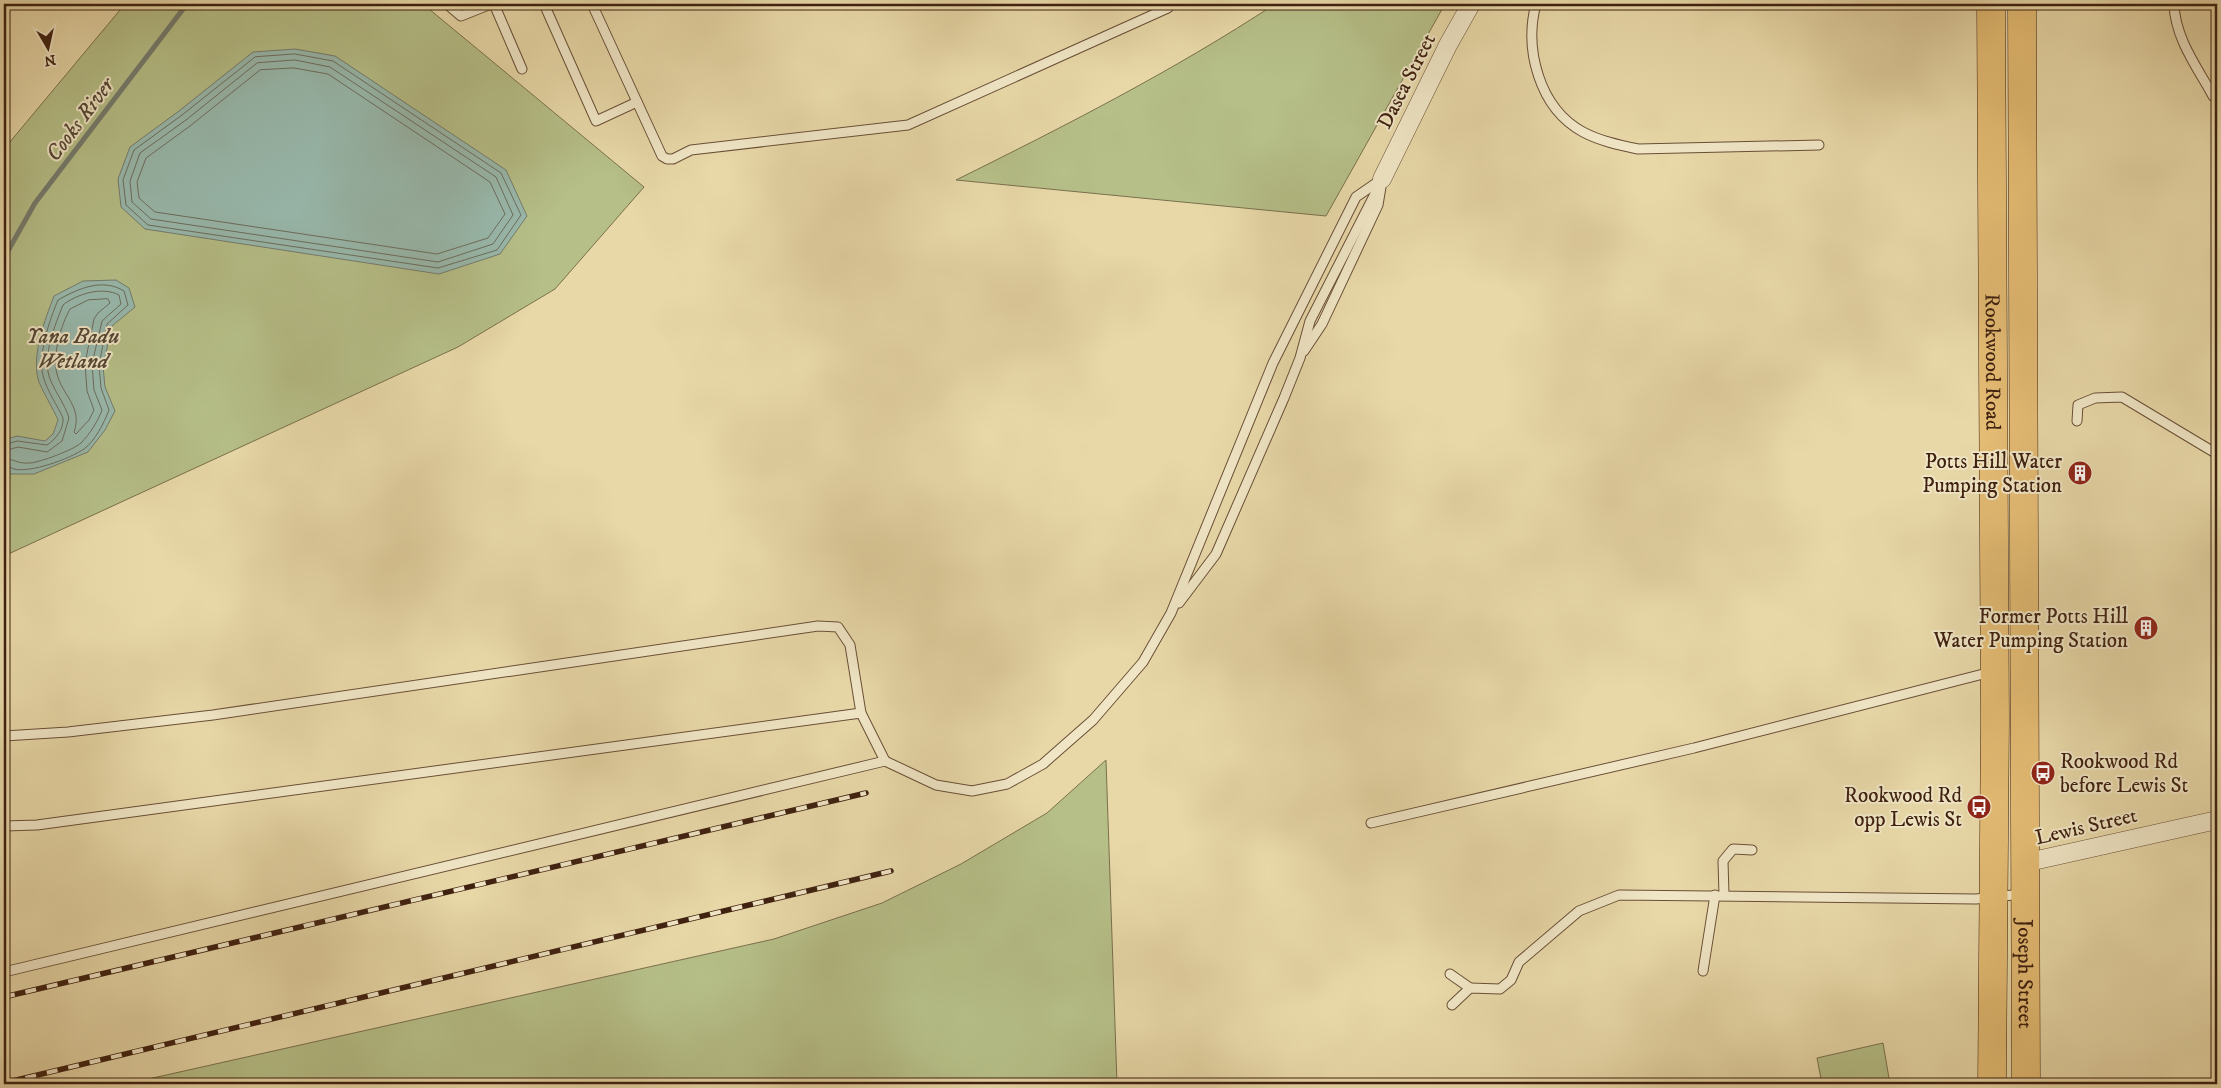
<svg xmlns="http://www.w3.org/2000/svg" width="2221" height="1088" viewBox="0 0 2221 1088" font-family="'IM FELL DW Pica',serif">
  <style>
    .green { fill: #b6bf88; stroke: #7a704c }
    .water { fill: #98b9ad; stroke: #747c6e }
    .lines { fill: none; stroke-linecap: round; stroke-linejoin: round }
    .shore { stroke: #6c6d5e; stroke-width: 1 }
    .stream { stroke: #747c6e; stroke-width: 5 }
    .service-casing { stroke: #694f36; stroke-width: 11 }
    .minor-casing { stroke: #694f36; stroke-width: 19 }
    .trunk-casing { stroke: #3f2110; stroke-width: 29 }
    .service { stroke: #f0e6c6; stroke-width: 9 }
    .minor { stroke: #f0e6c6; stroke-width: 18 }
    .trunk { stroke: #e4bc74; stroke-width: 28 }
    .rail-casing { stroke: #3f2110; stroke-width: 5.5 }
    .rail { stroke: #f0e6c6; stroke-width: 4; stroke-dasharray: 11; stroke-linecap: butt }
    .labels { text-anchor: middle; stroke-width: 4; stroke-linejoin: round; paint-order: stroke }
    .street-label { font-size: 21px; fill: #3f2110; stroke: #f0e6c6 }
    .poi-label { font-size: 21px; fill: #3f2110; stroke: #f0e6c6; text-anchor: end }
    .water-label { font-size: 22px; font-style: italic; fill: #554737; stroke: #f0e6c6 }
  </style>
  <rect width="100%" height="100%" fill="#e8d8a8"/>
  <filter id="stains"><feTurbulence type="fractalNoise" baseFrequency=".004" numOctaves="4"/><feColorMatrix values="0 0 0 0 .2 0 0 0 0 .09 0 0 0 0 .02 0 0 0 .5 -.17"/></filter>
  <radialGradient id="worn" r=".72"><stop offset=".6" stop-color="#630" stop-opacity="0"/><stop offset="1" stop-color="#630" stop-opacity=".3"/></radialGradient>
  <g class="green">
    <polygon points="125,4 423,4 644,187 555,289 458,347 4,556 4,149"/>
    <path d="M 1275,4 L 1445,4 L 1326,216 L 956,180 C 1065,126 1173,71 1275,4 Z"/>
    <polygon points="1106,760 1117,1084 126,1084 774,939 882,903 961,864 1047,813"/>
    <polygon points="1883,1043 1890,1084 1822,1084 1817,1058"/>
  </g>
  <g class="water">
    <polygon points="295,49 335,56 506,170 527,216 500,254 439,274 145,229 121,207 118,179 130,147 179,111 253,52"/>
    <path d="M 116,280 L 129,288 L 135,307 L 112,326 L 103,366 L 105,387 L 115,411 L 105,430 L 88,452 L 34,474 L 10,474 L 4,468 L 4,440 L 17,436 L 45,441 L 53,434 L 58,420 C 54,410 40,387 38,379 C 32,352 45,320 54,296 L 83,281 Z"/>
  </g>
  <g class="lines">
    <g class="shore">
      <polygon points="295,54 333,61 501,173 521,215 497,250 438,268 148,225 126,205 123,180 134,150 182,115 255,57"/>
      <polygon points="295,60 330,67 496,177 513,215 493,244 438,262 151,219 132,202 130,181 140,153 186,120 257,63"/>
      <polygon points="294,68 328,74 490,182 505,214 488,238 437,254 155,212 139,198 137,182 146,158 190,126 260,70"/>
      <path d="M 108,299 L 110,303 L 98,313 L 94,319 L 85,363 L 87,391 L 94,410 L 89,420 L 76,434 L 74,432 C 83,407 62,395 57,374 C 52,355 61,325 70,309 L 88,300 Z"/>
      <path d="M 4,445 L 17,441 L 47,445 C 56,439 64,429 63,418 C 57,405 48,392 44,379 C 36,358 50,319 58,300 C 79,288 103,278 124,291 L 128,305 L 107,324 L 99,365 L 101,388 L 109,410 C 104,423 95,441 84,449 C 69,459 31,473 14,469 C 10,468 8,465 4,465"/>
      <path d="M 4,451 L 18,447 L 47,452 L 62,441 L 69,418 C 65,404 53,389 49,376 C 43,354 55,325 63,305 C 77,294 102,286 119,295 L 121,304 L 102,321 L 92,364 L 94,390 L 102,410 C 98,421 90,434 81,443 C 73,450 41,462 30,463 C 17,464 14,459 4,458"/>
    </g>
    <polyline class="stream" points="4,258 35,203 187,4"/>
    <defs>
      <g id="service">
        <polyline points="447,4 461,16 491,4"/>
        <polyline points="494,4 522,69"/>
        <polyline points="544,4 596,121 637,102"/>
        <polyline points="592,4 662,156 667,159 673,159 691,150 908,125 1168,8 1166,4"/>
        <path d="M 1536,4 C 1524,49 1539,108 1583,132 C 1600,141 1619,145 1638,149 L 1819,145"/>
        <path d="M 2174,4 C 2175,38 2197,67 2213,96 L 2217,99"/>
        <polyline points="1304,351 1322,324 1378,205 1381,187"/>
        <polyline points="2077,421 2078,405 2095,398 2122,397 2217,454"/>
        <polyline points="1179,603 1216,554 1284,398 1300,358 1310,321 1381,182"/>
        <polyline points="4,736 68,732 213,715 818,626 838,627 850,645 861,713"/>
        <polyline points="1371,823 1694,748 1991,672"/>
        <polyline points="4,826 37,825 861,713 885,761"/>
        <polyline points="1724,895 1723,861 1733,849 1752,850"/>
        <polyline points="1703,971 1715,895"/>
        <polyline points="4,972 885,761 936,785 972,791 1007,784 1043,764 1093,720 1143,662 1171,613 1273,363 1356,197 1382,179"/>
        <polyline points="1450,974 1470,988"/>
        <polyline points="1452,1005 1470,988 1500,989 1511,980 1519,962 1579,911 1619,895 1976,899 2022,894"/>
      </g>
      <g id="minor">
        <polyline points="1382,179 1448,45 1471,4"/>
        <polyline points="2024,863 2217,820"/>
      </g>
      <g id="trunk">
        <path id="s1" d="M 1991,4 L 1995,719 L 1992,1084"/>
        <path id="s2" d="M 2022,4 L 2026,1084"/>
      </g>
    </defs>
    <use href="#service" class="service-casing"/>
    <use href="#minor" class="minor-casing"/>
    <use href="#trunk" class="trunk-casing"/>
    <use href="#service" class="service"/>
    <use href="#minor" class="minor"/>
    <use href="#trunk" class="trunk"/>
    <defs>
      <g id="rail">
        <polyline points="4,997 866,793"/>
        <polyline points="4,1083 891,871"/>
      </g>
    </defs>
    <use href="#rail" class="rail-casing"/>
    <use href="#rail" class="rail"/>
  </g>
  <defs>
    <symbol id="building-disc" viewBox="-11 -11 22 22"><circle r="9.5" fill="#8f2418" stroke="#f0e6c6"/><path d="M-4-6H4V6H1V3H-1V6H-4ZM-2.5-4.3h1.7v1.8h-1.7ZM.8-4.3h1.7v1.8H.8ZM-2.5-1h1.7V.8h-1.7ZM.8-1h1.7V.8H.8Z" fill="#fff"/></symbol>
    <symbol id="bus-disc" viewBox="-11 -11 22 22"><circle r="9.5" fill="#8f2418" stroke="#f0e6c6"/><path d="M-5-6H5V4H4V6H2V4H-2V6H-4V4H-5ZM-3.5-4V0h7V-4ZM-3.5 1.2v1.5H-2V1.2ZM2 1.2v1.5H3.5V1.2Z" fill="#fff"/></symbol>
  </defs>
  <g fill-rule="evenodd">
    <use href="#building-disc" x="2066" y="459" width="28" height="28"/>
    <use href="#building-disc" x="2132" y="614" width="28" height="28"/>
    <use href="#bus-disc" x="2029" y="759" width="28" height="28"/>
    <use href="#bus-disc" x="1965" y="793" width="28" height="28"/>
  </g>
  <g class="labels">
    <g class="street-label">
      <text transform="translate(1406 81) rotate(-63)" y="7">Dasea Street</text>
      <text dy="7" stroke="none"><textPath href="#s1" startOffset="358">Rookwood Road</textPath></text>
      <text transform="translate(2086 826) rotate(-13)" y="7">Lewis Street</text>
      <text dy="7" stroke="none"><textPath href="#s2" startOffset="970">Joseph Street</textPath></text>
    </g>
    <g class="poi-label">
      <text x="2062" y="468">Potts Hill Water<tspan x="2062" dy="24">Pumping Station</tspan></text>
      <text x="2128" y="623">Former Potts Hill<tspan x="2128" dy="24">Water Pumping Station</tspan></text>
      <text x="2060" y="768" text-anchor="start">Rookwood Rd<tspan x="2060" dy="24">before Lewis St</tspan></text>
      <text x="1962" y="802">Rookwood Rd<tspan x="1962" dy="24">opp Lewis St</tspan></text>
    </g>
    <g class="water-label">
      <text transform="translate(79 119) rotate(-53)" y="8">Cooks River</text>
      <text x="73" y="343">Yana Badu<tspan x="73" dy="25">Wetland</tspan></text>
    </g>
  </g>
  <rect width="2221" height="1088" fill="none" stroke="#e8d8a8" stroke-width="20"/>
  <rect x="5" y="5" width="2211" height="1078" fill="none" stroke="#3f2110" stroke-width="2.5"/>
  <rect x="10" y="10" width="2201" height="1068" fill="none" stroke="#3f2110"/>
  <g transform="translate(48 48) rotate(171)" stroke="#f0e6c6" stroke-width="4" paint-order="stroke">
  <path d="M0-4L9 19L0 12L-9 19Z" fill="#3f2110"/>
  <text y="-8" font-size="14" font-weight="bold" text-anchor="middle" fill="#3f2110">N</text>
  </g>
  <rect width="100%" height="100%" filter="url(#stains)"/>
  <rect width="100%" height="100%" fill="url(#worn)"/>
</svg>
